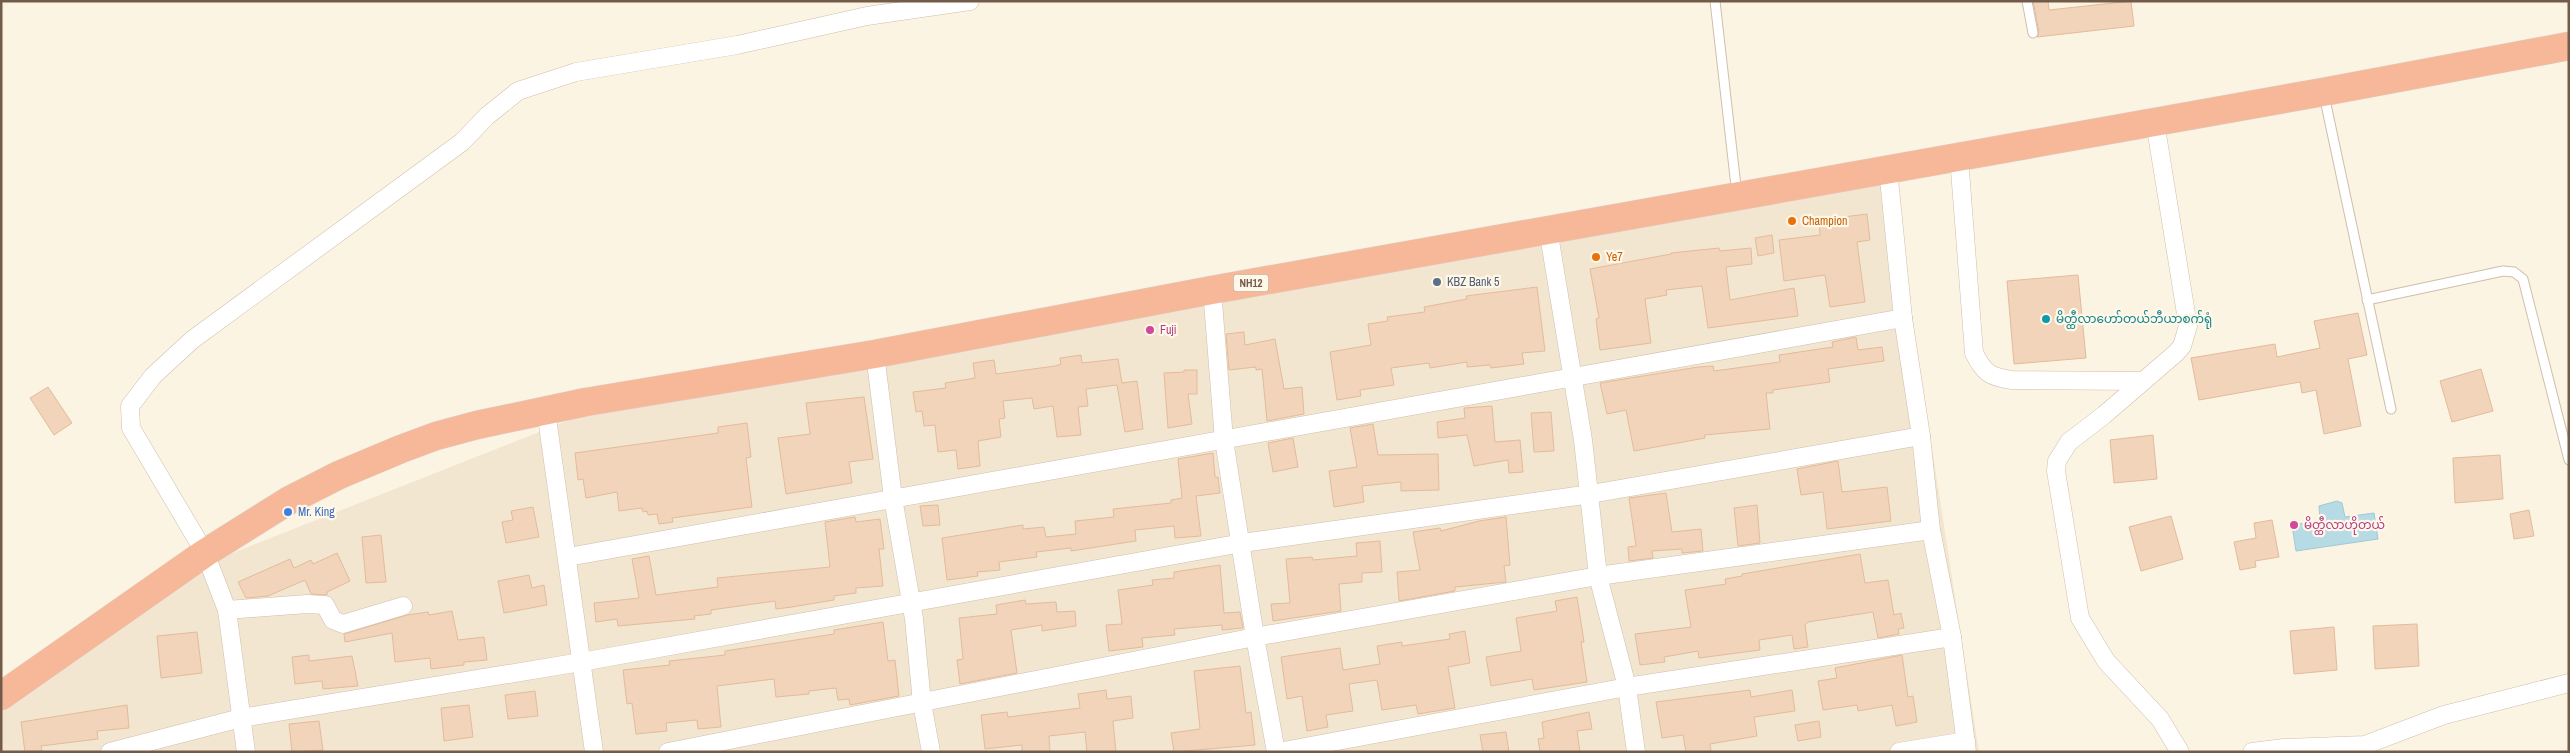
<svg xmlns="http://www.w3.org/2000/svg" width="2570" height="753" viewBox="0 0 2570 753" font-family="'Archivo Narrow','Noto Sans Myanmar',sans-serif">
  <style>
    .residential { fill: #f3e6d0 }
    .water { fill: #b7dbe5; stroke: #9dc9d6 }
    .building { fill: #f1d4ba; stroke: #e3bb9a }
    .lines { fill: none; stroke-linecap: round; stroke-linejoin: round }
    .lane-casing { stroke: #cfbeac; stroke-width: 11 }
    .street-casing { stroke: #cfbeac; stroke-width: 19 }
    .highway-casing { stroke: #dbd4d0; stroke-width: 29 }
    .lane { stroke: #fff; stroke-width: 9 }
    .street { stroke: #fff; stroke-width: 18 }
    .highway { stroke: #f6b899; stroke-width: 28 }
    .food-dot { fill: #e8710a; stroke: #fff7e8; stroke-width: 2 }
    .service-dot { fill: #5c6f8a; stroke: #fff7e8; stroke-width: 2 }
    .culture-dot { fill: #0f9aa8; stroke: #fff7e8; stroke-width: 2 }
    .hotel-dot { fill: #d1479c; stroke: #fff7e8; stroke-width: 2 }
    .shop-dot { fill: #3f7fe0; stroke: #fff7e8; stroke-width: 2 }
    .labels { text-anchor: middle; stroke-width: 4.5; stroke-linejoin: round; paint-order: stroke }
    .shield { fill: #fff7e8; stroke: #9d8a79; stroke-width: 1 }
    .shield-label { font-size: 11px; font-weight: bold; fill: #735b49 }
    .food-label { font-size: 12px; fill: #c56008; stroke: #fff7e8; text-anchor: start }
    .service-label { font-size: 12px; fill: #4e5e75; stroke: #fff7e8; text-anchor: start }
    .culture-label { font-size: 12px; fill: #0d838f; stroke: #fff7e8; text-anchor: start }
    .hotel-label { font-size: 12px; fill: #b23c85; stroke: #fff7e8; text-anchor: start }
    .shop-label { font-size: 12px; fill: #366cbe; stroke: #fff7e8; text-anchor: start }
  </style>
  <rect width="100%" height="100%" fill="#fcf4e2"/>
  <polygon class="residential" points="1898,176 1913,325 1979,752 1,752 1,710 215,560 597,409"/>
  <polygon class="water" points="2337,501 2342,503 2345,517 2374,513 2378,539 2296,551 2292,525 2320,521 2319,506"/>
  <g class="building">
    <polygon points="2033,1 2048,1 2049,10 2131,1 2134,26 2037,37 2039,32"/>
    <polygon points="1867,214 1870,240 1857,242 1865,302 1830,307 1825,275 1784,281 1779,240 1820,235 1819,220"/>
    <polygon points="1772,235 1774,253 1758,256 1755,238"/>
    <polygon points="1719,248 1720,251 1751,248 1752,264 1726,267 1730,300 1794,288 1798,316 1708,328 1702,286 1666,290 1667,295 1645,299 1651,343 1600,350 1596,319 1599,318 1590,269 1671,254 1671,253"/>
    <polygon points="2078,275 2086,358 2014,364 2007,281"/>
    <polygon points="1537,287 1545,351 1522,353 1524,364 1491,368 1490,365 1467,367 1467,362 1430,368 1429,363 1391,368 1394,385 1360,390 1361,396 1337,400 1330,352 1371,345 1368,324 1388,321 1387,317 1425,312 1424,307 1467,299 1466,296"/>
    <polygon points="2358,313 2367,355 2348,359 2361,426 2324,434 2316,390 2302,393 2300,382 2199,400 2191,358 2275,344 2277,357 2320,348 2314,321"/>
    <polygon points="1244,332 1245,345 1275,339 1284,389 1302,387 1304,414 1267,421 1262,369 1256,370 1256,367 1229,370 1226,334"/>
    <polygon points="1856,337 1858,350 1882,347 1884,361 1828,369 1830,382 1773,390 1773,393 1766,393 1770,429 1704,435 1705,438 1634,451 1626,410 1607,414 1600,383 1698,367 1713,366 1714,371 1780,362 1779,355 1833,347 1832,342"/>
    <polygon points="1081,355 1082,363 1118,359 1122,383 1137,381 1143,429 1125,432 1117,385 1086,389 1088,406 1078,407 1081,435 1057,437 1053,406 1034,409 1032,398 1003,401 1005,418 999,419 1001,437 978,441 980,466 958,469 956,450 938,452 935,425 924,426 922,411 916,412 913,392 946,388 945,383 975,378 973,363 994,360 996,374 1055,366 1061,364 1060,358"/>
    <polygon points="2481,369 2493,411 2452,422 2440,381"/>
    <polygon points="1184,370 1197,370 1197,394 1188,394 1192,424 1168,428 1164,373 1184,372"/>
    <polygon points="48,387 72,423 54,435 30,398"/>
    <polygon points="864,397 873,459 849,462 852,483 786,494 778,438 810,434 806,403"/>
    <polygon points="1492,406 1495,442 1520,440 1523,472 1509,473 1508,460 1474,466 1467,435 1438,438 1437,422 1465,418 1464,408"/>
    <polygon points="1551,412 1554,451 1534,452 1531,413"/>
    <polygon points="747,423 751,457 746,458 752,507 672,518 673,522 659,524 657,514 648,515 647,511 643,512 642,508 619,511 617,492 586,498 583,479 578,480 575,453 718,433 718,427"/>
    <polygon points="1373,424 1378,455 1438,454 1439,490 1401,491 1401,482 1362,486 1364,502 1334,507 1329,471 1357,467 1350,428"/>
    <polygon points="2153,435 2157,479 2114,483 2110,440"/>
    <polygon points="1293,438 1298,467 1273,472 1268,443"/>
    <polygon points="1213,453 1215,477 1218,477 1220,493 1196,496 1201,536 1175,538 1174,526 1135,530 1136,541 1071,551 1071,548 1036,552 1037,557 999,562 1000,570 977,572 978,576 947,580 942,538 1023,525 1023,529 1044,527 1046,537 1076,534 1075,521 1114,517 1113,509 1171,503 1171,500 1182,498 1178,459"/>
    <polygon points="2500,455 2503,499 2455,503 2453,458"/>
    <polygon points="1838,461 1842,492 1887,487 1891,521 1827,529 1823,492 1801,495 1797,469"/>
    <polygon points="1666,493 1672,532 1701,529 1703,551 1682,553 1682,549 1652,551 1653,558 1629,561 1628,547 1636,546 1629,498"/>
    <polygon points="938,505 940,525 923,526 920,506"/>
    <polygon points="1757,505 1760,543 1738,546 1734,508"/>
    <polygon points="533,507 539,537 506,543 502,522 513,520 511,511"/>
    <polygon points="2529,510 2534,536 2514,539 2510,514"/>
    <polygon points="2171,516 2183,559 2141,571 2129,527"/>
    <polygon points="855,517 856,522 880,519 884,549 879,549 883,586 856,588 856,593 834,596 834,600 792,607 776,609 775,601 711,610 711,614 694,616 695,619 618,626 617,619 596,622 594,603 639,598 632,559 649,556 656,595 718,587 717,578 830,567 825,522"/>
    <polygon points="1506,517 1510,565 1504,566 1506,582 1455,587 1455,591 1399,601 1397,572 1420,570 1413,532 1440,528 1441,531 1479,521"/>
    <polygon points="2272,520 2279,557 2255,561 2256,567 2240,570 2234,542 2256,538 2254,523"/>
    <polygon points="381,535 386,582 366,583 362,537"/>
    <polygon points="1380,541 1382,572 1362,573 1362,582 1339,584 1341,611 1273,621 1271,604 1290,603 1286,559 1312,557 1313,560 1357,556 1356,543"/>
    <polygon points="337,553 350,581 327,592 327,595 311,594 305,580 268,596 246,598 238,582 290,559 294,568 311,560 313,564"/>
    <polygon points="1860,554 1865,583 1888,580 1894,615 1901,613 1904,628 1898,629 1899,634 1878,638 1873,612 1808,622 1805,625 1808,647 1794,649 1792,635 1759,640 1760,650 1699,658 1698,651 1664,657 1665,662 1640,665 1635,634 1691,627 1685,590 1726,584 1725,579 1742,576 1742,574"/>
    <polygon points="1220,565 1224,613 1240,612 1243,628 1222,630 1222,625 1174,629 1175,635 1142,638 1143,647 1109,651 1106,625 1122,624 1118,590 1153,585 1152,580 1174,578 1174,572"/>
    <polygon points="529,575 532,588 544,585 547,605 504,613 498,581"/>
    <polygon points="1577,597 1584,642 1581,642 1587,682 1534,690 1532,679 1491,686 1486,657 1521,651 1516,618 1557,611 1555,601"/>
    <polygon points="1025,600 1026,604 1056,602 1057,612 1075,611 1076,626 1042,631 1042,625 1011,630 1017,673 960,684 957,660 963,659 959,618 997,614 996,605"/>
    <polygon points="452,611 458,640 484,637 487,660 464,662 464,665 431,669 430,658 395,662 392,633 345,642 344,634 407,615 428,612 429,615"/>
    <polygon points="883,622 888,661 895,660 899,696 850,705 849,699 838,700 836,688 809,691 809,694 776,697 774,679 717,686 721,727 698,729 697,720 666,723 667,731 636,734 632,703 627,704 623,670 670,665 669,661 725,655 725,651 834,634 834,630"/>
    <polygon points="2417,624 2419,666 2375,669 2373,626"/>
    <polygon points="2334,627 2337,670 2294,674 2290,631"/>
    <polygon points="1465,631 1470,663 1448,667 1455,708 1418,714 1416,705 1382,710 1377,680 1349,684 1353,711 1326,715 1328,727 1307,731 1302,696 1287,699 1281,657 1340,648 1343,670 1380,664 1377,646 1402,642 1402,646 1450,639 1449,634"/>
    <polygon points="197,632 202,673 161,678 157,636"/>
    <polygon points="309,655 309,661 352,656 358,686 323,689 322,681 295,684 292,657"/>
    <polygon points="1902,655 1908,697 1913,696 1917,722 1896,726 1892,705 1858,711 1857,705 1823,710 1818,681 1837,678 1835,668"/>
    <polygon points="1240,666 1246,713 1251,712 1255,745 1174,752 1171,733 1200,729 1194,671"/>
    <polygon points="1106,690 1107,699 1131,696 1133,718 1113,721 1116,752 1087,752 1085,732 1049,736 1050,752 1022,752 1022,745 985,749 981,715 1007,712 1008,717 1080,708 1078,694"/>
    <polygon points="1750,690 1751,697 1792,690 1795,711 1754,717 1757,736 1710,744 1711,752 1686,752 1683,735 1662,738 1656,702"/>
    <polygon points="535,691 538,716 508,719 505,695"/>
    <polygon points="127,705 129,728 97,731 98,739 41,746 42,751 25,752 21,722"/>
    <polygon points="469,705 473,737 444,741 441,708"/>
    <polygon points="1589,712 1592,729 1577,731 1580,752 1540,752 1538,739 1544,738 1542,722"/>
    <polygon points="319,721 323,750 292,752 289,724"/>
    <polygon points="1819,721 1821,737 1798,741 1795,725"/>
    <polygon points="1506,732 1509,752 1483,752 1480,735"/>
  </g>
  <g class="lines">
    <defs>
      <g id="lane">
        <polyline points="1715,1 1737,195"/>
        <polyline points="2027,1 2033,33"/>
        <polyline points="2324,95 2391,409"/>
        <polyline points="2367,300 2503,271 2514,272 2523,279 2569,460"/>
      </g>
      <g id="street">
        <polyline points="2155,122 2188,326 2182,346 2176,353 2104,415 2069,442 2057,461 2056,471 2080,618 2106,661 2160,719 2180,752"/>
        <path d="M 1959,157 L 1974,353 C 1984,373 1990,377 2012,380 L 2143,381"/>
        <polyline points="1888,169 1903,318 1921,436 1931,530 1952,637 1967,752"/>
        <polyline points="1548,229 1583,440 1598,576 1627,687 1636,752"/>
        <polyline points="1212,290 1224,440 1255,637 1276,752"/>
        <polyline points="875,354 893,498 914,619 922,703 931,752"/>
        <polyline points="546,411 594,752"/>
        <polyline points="568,557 1903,318"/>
        <polyline points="227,610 307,604 325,605 333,620 343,624 403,606"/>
        <polyline points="110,752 241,718 581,662 1242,543 1591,494 1921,436"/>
        <polyline points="246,752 227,610 205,553 131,428 130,406 153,376 192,340 462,142 487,116 518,91 576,72 737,45 867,16 970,1"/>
        <polyline points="668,752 1255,637 1598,576 1931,530"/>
        <polyline points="1278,752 1627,687 1952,637"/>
        <polyline points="1899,752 1966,741"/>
        <polyline points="2252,752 2284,748 2365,745 2444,715 2569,683"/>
      </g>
      <polyline id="highway" points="1,696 205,553 288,501 339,475 401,449 436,436 477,425 586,402 875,354 1212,290 2323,92 2569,46"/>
    </defs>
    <use href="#lane" class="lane-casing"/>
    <use href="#street" class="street-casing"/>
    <use href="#highway" class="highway-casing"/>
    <use href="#lane" class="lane"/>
    <use href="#street" class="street"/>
    <use href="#highway" class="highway"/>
  </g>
  <g class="food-dot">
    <circle cx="1792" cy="221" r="5"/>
    <circle cx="1596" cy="257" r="5"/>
  </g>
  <circle class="service-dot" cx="1437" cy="282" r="5"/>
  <circle class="culture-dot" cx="2046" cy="319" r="5"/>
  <g class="hotel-dot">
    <circle cx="1150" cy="330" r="5"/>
    <circle cx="2294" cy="525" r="5"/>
  </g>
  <circle class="shop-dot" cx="288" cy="512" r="5"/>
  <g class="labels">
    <rect class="shield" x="1233.5" y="274.5" width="35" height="17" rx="4"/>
    <g class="shield-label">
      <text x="1251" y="287">NH12</text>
    </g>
    <g class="food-label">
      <text x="1802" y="225">Champion</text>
      <text x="1606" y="261">Ye7</text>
    </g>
    <g class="service-label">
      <text x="1447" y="286">KBZ Bank 5</text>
    </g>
    <g class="culture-label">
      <text x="2056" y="323">မိတ္ထီလာဟော်တယ်ဘီယာစက်ရုံ</text>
    </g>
    <g class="hotel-label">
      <text x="1160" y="334">Fuji</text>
      <text x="2304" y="529">မိတ္ထီလာဟိုတယ်</text>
    </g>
    <g class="shop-label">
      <text x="298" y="516">Mr. King</text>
    </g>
  </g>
  <rect width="2570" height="753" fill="none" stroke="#735b49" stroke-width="5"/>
</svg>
